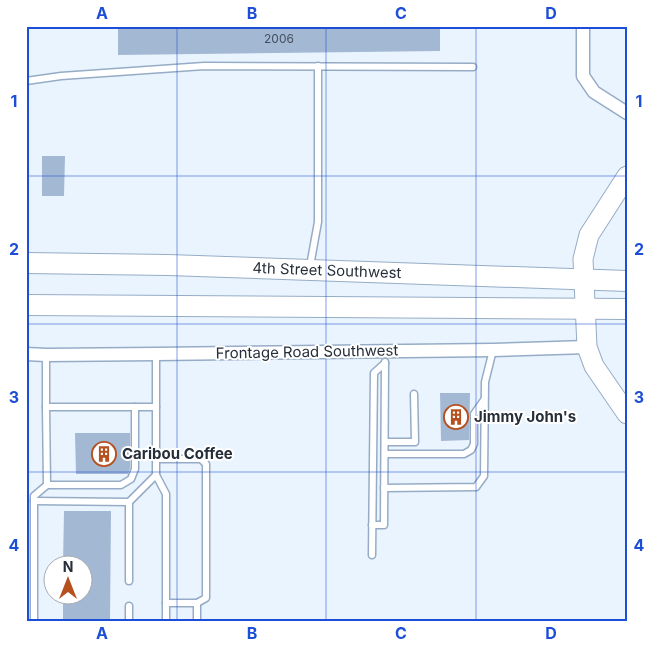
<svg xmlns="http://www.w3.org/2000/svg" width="653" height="647" viewBox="0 0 653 647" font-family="Inter,sans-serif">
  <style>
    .building { fill: #a2b8d3 }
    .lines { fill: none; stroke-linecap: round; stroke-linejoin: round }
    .lane-casing { stroke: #96acc6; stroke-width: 9 }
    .street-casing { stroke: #96acc6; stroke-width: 15 }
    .secondary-casing { stroke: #96acc6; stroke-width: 21 }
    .primary-casing { stroke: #96acc6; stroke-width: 22 }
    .lane { stroke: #fff; stroke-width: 6 }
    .street { stroke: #fff; stroke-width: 12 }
    .secondary { stroke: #fff; stroke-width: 19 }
    .primary { stroke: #fff; stroke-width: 20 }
    .grid { fill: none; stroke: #1d4ed8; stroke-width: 1; stroke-opacity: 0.55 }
    .labels { text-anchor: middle; stroke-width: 4; stroke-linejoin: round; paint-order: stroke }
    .number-label { font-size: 12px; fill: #455060 }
    .street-label { font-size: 15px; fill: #262e39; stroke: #fff }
    .poi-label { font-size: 15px; font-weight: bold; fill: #262e39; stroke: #fff; text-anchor: start }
    .neatline { fill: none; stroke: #1d4ed8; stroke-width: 2 }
    .grid-label { font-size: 16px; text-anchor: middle; font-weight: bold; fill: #1d4ed8 }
  </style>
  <rect width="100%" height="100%" fill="#eaf4ff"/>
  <g class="building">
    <polygon points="118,26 440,26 440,51 118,55"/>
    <polygon points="42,156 65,156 64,196 42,196"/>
    <polygon points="440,393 470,393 469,440 441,441"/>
    <polygon points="75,433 130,433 130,468 128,474 76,474"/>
    <polygon points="64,511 111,511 110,621 63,621 63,594 82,594 82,564 63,564"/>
  </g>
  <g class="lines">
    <defs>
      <g id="lane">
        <polyline points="26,81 61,76 204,66 473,67"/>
        <polyline points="310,266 318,222 318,66"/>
        <polyline points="156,354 156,475 166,494 166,621"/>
        <polyline points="46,355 46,407 156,407"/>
        <polyline points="46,407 47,485"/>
        <polyline points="385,442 415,442 414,394"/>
        <polyline points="385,454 464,454 471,450 474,444 474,414 484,400"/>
        <polyline points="156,459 201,459 206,464 206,598 197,603 166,603"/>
        <polyline points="384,488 476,487 484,476 485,382 493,350"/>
        <polyline points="34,501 129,502 156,475"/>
        <polyline points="129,502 129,581"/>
        <polyline points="372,525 384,525 385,362"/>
        <polyline points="372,555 374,373 385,363"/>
        <polyline points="197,603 197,621"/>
        <polyline points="34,621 34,496 47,485 121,485 131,479 135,469 135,407"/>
        <polyline points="129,621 129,606"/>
      </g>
      <g id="street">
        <polyline points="583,26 583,76 594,92 627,113"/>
        <polyline points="26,354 46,355 156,354 493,350 587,347"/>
      </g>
      <polyline id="secondary" points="627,176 589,235 583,259 587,347 594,366 627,414"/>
      <g id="primary">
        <path id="s1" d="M 26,263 L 168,265 L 627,281"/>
        <polyline points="26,305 627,309"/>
      </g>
    </defs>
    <use href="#lane" class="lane-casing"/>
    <use href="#street" class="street-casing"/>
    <use href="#secondary" class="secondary-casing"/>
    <use href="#primary" class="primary-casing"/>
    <use href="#lane" class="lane"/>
    <use href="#street" class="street"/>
    <use href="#secondary" class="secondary"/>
    <use href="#primary" class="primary"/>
  </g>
  <path class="grid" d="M 177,26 L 177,621M 326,26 L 326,621M 476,26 L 476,621M 26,176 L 627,176M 26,324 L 627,324M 26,472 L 627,472"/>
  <defs>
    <symbol id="building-ring" viewBox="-11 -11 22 22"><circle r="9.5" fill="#fff" stroke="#b6511f" stroke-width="1.5"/><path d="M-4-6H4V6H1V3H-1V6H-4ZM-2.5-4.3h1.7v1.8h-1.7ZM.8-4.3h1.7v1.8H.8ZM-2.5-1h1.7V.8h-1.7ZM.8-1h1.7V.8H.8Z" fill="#b6511f"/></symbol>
  </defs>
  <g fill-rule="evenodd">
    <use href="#building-ring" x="442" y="403" width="28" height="28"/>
    <use href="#building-ring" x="90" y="440" width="28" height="28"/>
  </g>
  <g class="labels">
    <g class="number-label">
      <text x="279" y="43">2006</text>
    </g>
    <g class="street-label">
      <text dy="5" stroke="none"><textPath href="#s1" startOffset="301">4th Street Southwest</textPath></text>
      <text transform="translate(307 352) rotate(-1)" y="5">Frontage Road Southwest</text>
    </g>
    <g class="poi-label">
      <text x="474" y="422">Jimmy John's</text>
      <text x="122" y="459">Caribou Coffee</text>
    </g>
  </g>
  <rect width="653" height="647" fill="none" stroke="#ffffff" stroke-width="55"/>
  <g transform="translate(68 580)"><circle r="24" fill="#ffffff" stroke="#a8abb0"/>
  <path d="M0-4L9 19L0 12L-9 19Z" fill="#b6511f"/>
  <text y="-8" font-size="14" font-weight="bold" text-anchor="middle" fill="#262e39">N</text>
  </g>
  <rect x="28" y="28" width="598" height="592" class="neatline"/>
  <g class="grid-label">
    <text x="102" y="19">A</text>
    <text x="252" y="19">B</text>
    <text x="401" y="19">C</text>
    <text x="551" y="19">D</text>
    <text x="14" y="107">1</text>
    <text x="639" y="107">1</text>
    <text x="14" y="255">2</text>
    <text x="639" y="255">2</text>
    <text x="14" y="403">3</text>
    <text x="639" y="403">3</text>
    <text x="14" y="551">4</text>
    <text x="639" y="551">4</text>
    <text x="102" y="639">A</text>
    <text x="252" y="639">B</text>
    <text x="401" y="639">C</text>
    <text x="551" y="639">D</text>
  </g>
</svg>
